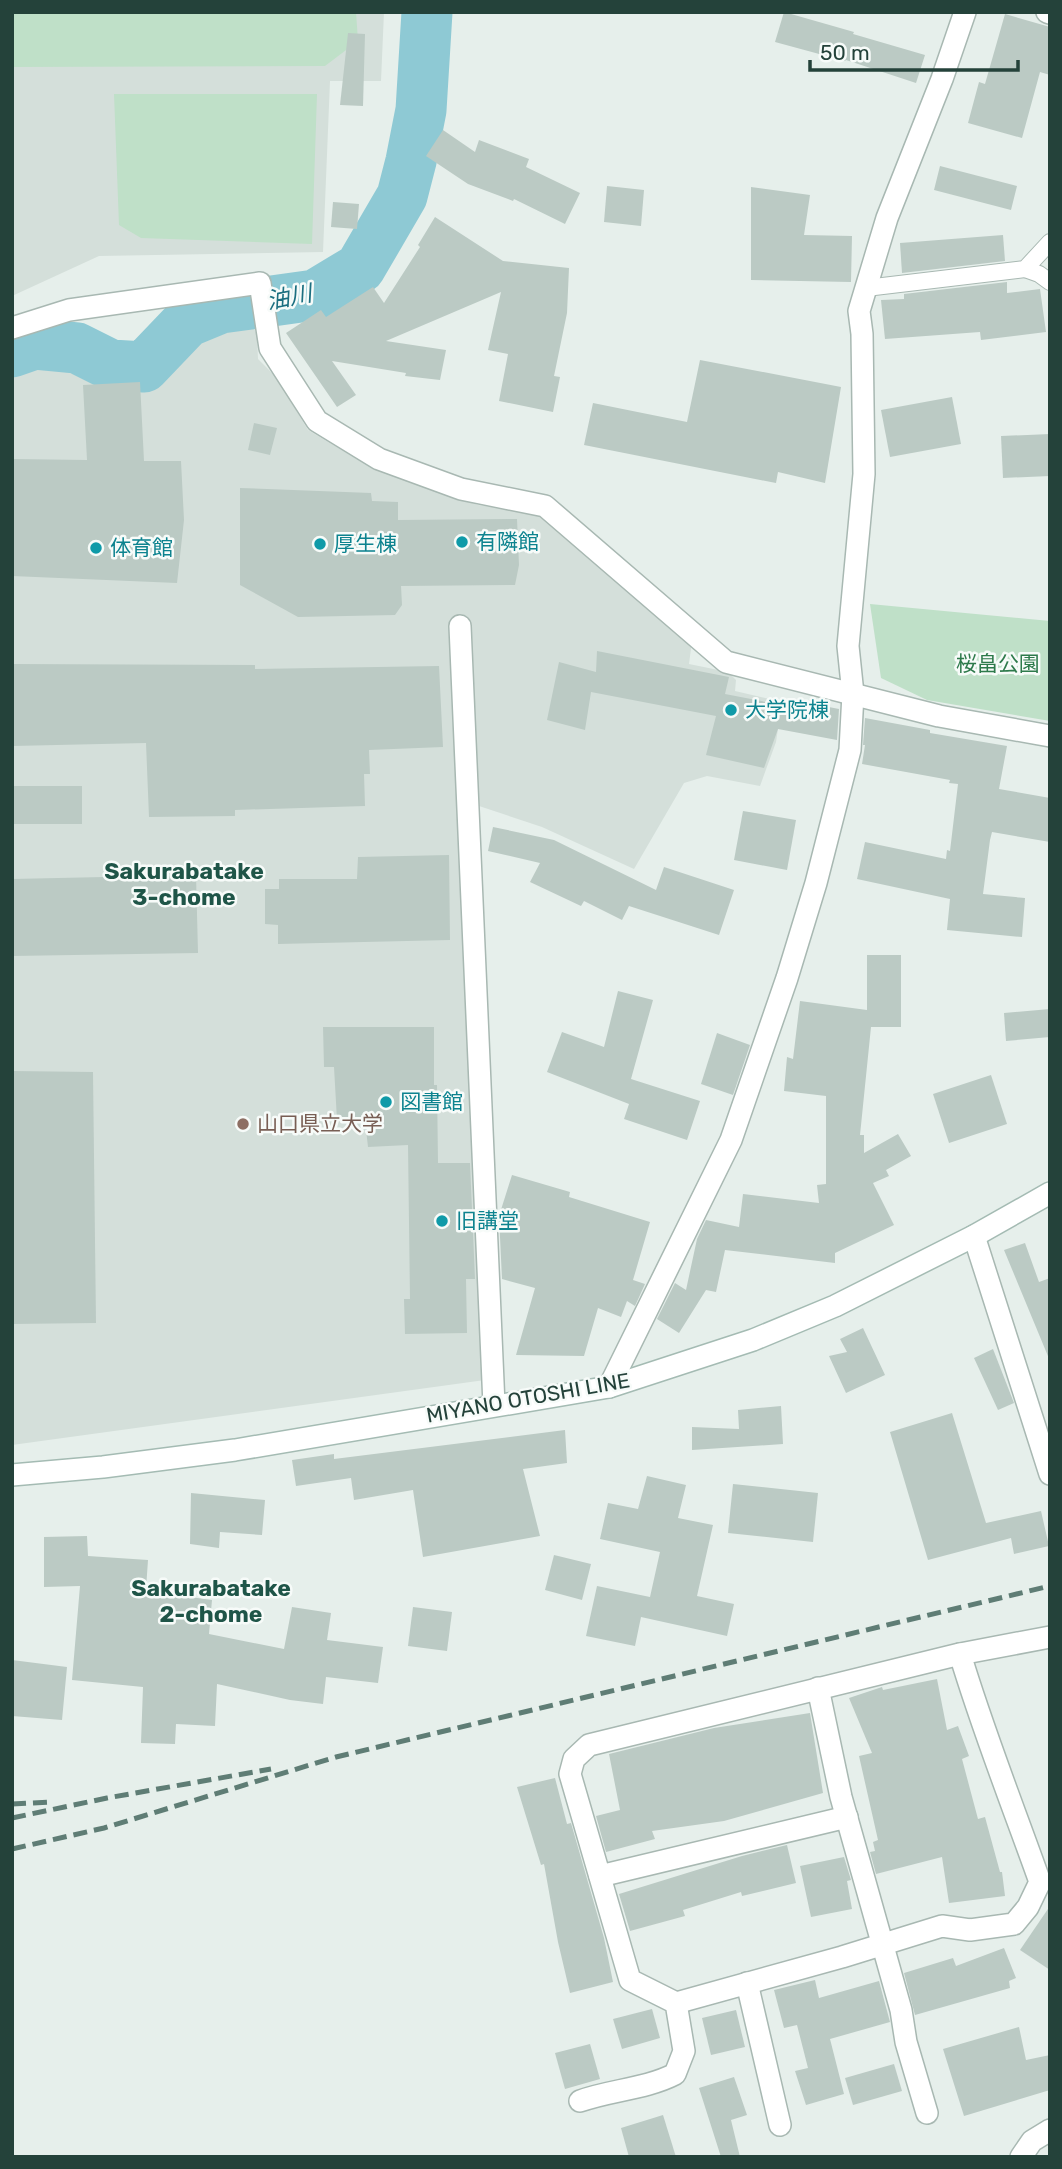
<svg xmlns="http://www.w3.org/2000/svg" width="1062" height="2169" viewBox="0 0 1062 2169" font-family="Rubik,'Noto Sans JP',sans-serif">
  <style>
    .built { fill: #d4dfda }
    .green { fill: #bfe0c8 }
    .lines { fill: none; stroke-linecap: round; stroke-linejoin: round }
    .river { stroke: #8ec9d4; stroke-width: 51 }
    .building { fill: #bbcac4 }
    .service-casing { stroke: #a8b8b2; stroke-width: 18 }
    .minor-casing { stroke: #a8b8b2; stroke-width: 24 }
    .secondary-casing { stroke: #a4bbb3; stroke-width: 24 }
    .service { stroke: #fff; stroke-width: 16 }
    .minor { stroke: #fff; stroke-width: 21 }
    .secondary { stroke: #fff; stroke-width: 21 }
    .rail { stroke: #5f7d75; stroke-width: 5; stroke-dasharray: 14 7; stroke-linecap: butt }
    .culture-dot { fill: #0f9aa8; stroke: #f7fbf9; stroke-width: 2.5 }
    .education-dot { fill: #8d6e63; stroke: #f7fbf9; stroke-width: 2.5 }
    .labels { text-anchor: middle; stroke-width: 5; stroke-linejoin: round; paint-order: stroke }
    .culture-label { font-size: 21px; fill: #0d838f; stroke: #f7fbf9; text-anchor: start }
    .park-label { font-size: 21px; fill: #2d7a4b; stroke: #f7fbf9 }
    .education-label { font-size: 21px; fill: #785e54; stroke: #f7fbf9; text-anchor: start }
    .street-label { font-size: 21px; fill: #24423a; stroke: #f7fbf9 }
    .water-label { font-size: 23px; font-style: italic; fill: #1c6f80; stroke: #f7fbf9 }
    .neighbourhood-label { font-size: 23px; font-weight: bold; fill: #1f5548; stroke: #f7fbf9 }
  </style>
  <rect width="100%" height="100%" fill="#e6efeb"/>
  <g class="built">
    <polygon points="12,12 384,12 381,81 330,81 323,252 99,256 12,296"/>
    <polygon points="246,311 257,335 258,359 276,377 308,430 355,458 446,494 478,505 548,515 692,641 689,664 728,672 736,680 735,691 782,702 776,742 760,786 707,776 684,783 634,869 542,827 479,806 469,623 485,1380 12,1445 12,357 34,348 65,350 100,365 108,373 141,372 158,362 185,329 216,312"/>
  </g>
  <g class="green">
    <polygon points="12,12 356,12 358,41 325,66 12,67"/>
    <polygon points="114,94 317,94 312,244 141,238 119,225"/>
    <polygon points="870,604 1050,621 1050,721 927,700 881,678"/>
  </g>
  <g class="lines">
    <polyline class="river" points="12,352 35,344 77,348 111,365 144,367 187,322 221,308 315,295 360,268 402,196 411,161 421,110 427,12"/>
  </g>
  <g class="building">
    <polygon points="784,12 854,32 853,34 925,55 916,83 846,60 845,61 775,42"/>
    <polygon points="1005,14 1050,27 1050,75 1040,72 1022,138 968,123 979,82 985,84"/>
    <polygon points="348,33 365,34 363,106 340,105"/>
    <polygon points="443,130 475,152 479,140 529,159 526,167 580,193 565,224 514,199 513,201 468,184 426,156"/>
    <polygon points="940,166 1017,186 1011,210 934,190"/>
    <polygon points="607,186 644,190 641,226 604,222"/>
    <polygon points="751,187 810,195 804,235 852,236 851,282 751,280"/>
    <polygon points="333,202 359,204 357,229 331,227"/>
    <polygon points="435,217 503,261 569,268 567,313 554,376 560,377 553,412 499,401 508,354 488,350 501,292 386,341 446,350 440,380 405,376 406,373 332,361 356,395 337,407 286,333 321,310 326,317 373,287 384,303 420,247 418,245"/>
    <polygon points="1003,235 1005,261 902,273 900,243"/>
    <polygon points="1007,282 1007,293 1040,289 1046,332 981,340 980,332 885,339 881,300 904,299 904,294"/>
    <polygon points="700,360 841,387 825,483 778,472 776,483 584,445 593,403 687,422"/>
    <polygon points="140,382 144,461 181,461 184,520 177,583 12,576 12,459 87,460 83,385"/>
    <polygon points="952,397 961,444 890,457 881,410"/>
    <polygon points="254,423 277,428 270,455 248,450"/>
    <polygon points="1050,434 1050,476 1003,478 1001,436"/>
    <polygon points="240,488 371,493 372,501 398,502 398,520 517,519 519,565 515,585 401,586 402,605 395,615 298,617 240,585"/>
    <polygon points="597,651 729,677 725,694 797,708 798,701 839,709 837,740 778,729 764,768 706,755 716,716 591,692 585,730 547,720 559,662 596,672"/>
    <polygon points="12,664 255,665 255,669 439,666 443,747 369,750 370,774 364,774 365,806 235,810 235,816 149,817 146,743 12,746"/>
    <polygon points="865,718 930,730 930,733 1007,746 999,789 1050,798 1050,842 992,832 990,840 983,894 1025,898 1022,937 947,930 950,899 857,879 865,842 946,859 947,850 950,851 958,784 949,783 950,780 862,764 865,745 863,745"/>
    <rect x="12" y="786" width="70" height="38"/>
    <polygon points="743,811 796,820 787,870 734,860"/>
    <polygon points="493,827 554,840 656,890 664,867 734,890 719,935 629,906 622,920 584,901 581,906 530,882 540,863 488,851"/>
    <polygon points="449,855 450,940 278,944 278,925 265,924 265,889 279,889 279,879 357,879 358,857"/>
    <polygon points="196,875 198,953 12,956 12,879"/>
    <polygon points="867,955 901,955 901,1027 871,1027 860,1135 864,1135 864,1153 898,1134 911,1156 886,1170 889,1176 873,1183 894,1225 835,1253 835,1263 725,1250 716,1292 706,1290 679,1333 657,1319 675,1283 686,1290 697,1239 706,1220 739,1227 743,1194 819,1203 817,1185 826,1184 826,1096 784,1091 787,1057 793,1059 800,1001 867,1010"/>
    <polygon points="618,991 653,1000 631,1079 700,1101 687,1140 624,1119 629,1104 547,1072 562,1032 604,1047"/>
    <polygon points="1050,1009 1050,1037 1006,1041 1004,1013"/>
    <polygon points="323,1027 434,1027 434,1085 437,1085 438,1163 470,1163 475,1279 466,1279 467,1333 405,1334 404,1299 410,1299 408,1145 368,1147 365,1120 337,1120 334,1067 324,1067"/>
    <polygon points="717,1033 750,1045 733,1095 701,1084"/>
    <polygon points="12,1071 93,1072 96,1323 12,1324"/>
    <polygon points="991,1075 1007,1124 949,1143 933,1094"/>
    <polygon points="512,1175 570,1192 569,1197 650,1222 633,1280 645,1284 635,1306 627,1301 621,1317 598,1308 584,1356 516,1355 535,1288 502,1279 499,1216"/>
    <polygon points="1025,1243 1039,1282 1050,1278 1050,1361 1004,1250"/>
    <polygon points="863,1328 885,1375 846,1393 829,1356 847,1352 840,1339"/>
    <polygon points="993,1349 1014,1403 998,1410 974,1358"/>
    <polygon points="781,1406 783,1444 692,1450 692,1427 739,1429 738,1410"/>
    <polygon points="952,1413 986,1523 1041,1511 1049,1546 1014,1554 1011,1538 928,1560 890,1432"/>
    <polygon points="565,1430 567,1463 523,1469 540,1536 423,1557 413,1490 354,1500 351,1478 296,1486 292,1460 334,1454 334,1459"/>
    <polygon points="647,1476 686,1485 678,1518 713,1525 697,1596 734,1604 727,1636 641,1617 635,1646 586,1636 597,1586 650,1597 660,1552 600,1539 608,1503 638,1509"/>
    <polygon points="733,1484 818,1493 813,1542 728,1533"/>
    <polygon points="191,1493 265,1500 262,1535 220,1532 219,1548 190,1544"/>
    <polygon points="87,1536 88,1556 148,1560 146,1589 168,1591 168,1594 212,1600 209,1634 284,1649 292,1607 331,1613 327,1640 383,1647 378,1683 326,1677 323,1704 290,1700 217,1684 215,1726 176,1724 175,1744 141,1743 143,1687 72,1680 80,1586 44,1587 44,1537"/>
    <polygon points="554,1555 591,1564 582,1600 545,1590"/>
    <polygon points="413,1607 452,1612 447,1651 408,1646"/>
    <polygon points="12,1660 67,1667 62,1720 12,1716"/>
    <polygon points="937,1679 947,1730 958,1726 969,1756 962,1759 978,1819 985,1817 1000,1872 1002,1872 1005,1896 949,1903 942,1857 876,1874 870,1852 875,1851 873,1842 878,1840 859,1756 872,1753 849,1698 882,1687 883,1690"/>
    <polygon points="810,1713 823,1793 724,1821 652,1831 655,1839 606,1852 596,1816 620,1810 609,1754 714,1728"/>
    <polygon points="555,1778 567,1824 571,1823 604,1938 613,1982 570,1993 558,1942 544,1864 541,1865 517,1787"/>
    <polygon points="787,1845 796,1883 742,1896 741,1892 683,1910 685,1916 630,1931 619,1894 742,1856"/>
    <polygon points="844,1857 851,1880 847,1881 852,1909 811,1917 800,1866"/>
    <polygon points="1050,1906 1050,1970 1020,1950"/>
    <polygon points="1004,1948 1016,1978 1009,1981 1010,1988 915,2015 904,1973 953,1958 956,1966"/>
    <polygon points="815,1980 819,1998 879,1981 890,2022 830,2039 844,2094 806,2105 795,2071 808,2068 797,2025 784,2028 774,1990"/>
    <polygon points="652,2009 660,2038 622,2049 613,2019"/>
    <polygon points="736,2010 745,2047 711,2055 702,2018"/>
    <polygon points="1019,2027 1026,2060 1050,2055 1050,2090 964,2116 943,2049"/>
    <polygon points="590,2044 600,2079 565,2089 555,2053"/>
    <polygon points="894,2064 902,2091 853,2105 845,2078"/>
    <polygon points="734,2077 747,2115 731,2120 740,2157 721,2157 699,2088"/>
    <polygon points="663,2115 676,2157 629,2157 621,2128"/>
  </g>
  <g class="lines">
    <defs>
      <g id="service">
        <polyline points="1025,269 1039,274 1050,282"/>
        <polyline points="866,288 1025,269 1050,242"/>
      </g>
      <g id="minor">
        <polyline points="1047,12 1050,13"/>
        <polyline points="12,328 69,310 260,283 270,348 317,421 379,459 461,489 545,506 726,662 939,716 1050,736"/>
        <polyline points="460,626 494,1405"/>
        <polyline points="974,1236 1050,1474"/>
        <polyline points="609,1387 731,1140 787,978 816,883 850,750 853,694 848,646 864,474 862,334 859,311 887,218 942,79 965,12"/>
        <polyline points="818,1688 841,1797 901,2010 906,2042 927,2113"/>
        <polyline points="600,1876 847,1817"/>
        <polyline points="747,1983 780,2125"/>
        <path d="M 676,2003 L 842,1957 L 942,1926 L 970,1930 L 1014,1924 L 1028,1907 L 1040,1882 C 1013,1806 983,1731 960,1654"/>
        <path d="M 580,2101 C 610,2090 646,2089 675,2074 L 684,2051 L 676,2003 L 630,1980 L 570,1774 L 574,1759 L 589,1745 L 960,1654 L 1050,1637"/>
        <polyline points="1021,2157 1032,2141 1050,2130"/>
      </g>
      <polyline id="secondary" points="12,1475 103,1467 235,1450 609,1387 753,1340 835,1306 974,1236 1050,1193"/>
    </defs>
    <use href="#service" class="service-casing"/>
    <use href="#minor" class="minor-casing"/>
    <use href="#secondary" class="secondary-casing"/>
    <use href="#service" class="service"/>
    <use href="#minor" class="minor"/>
    <use href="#secondary" class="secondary"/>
    <g class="rail">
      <polyline points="12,1804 51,1802"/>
      <polyline points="12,1818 107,1798 271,1769"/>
      <polyline points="12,1849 104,1828 336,1757 1050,1586"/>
    </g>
  </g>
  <g class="culture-dot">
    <circle cx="462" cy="542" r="7"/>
    <circle cx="320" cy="544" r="7"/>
    <circle cx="96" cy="548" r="7"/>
    <circle cx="731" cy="710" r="7"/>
    <circle cx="386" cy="1102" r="7"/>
    <circle cx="442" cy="1221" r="7"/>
  </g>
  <circle class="education-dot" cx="243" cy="1124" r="7"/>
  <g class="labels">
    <g class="culture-label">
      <text x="476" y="549">有隣館</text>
      <text x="334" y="551">厚生棟</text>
      <text x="110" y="555">体育館</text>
      <text x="745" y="717">大学院棟</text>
      <text x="400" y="1109">図書館</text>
      <text x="456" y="1228">旧講堂</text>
    </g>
    <g class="park-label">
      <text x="998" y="671">桜畠公園</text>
    </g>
    <g class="education-label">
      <text x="257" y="1131">山口県立大学</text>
    </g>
    <g class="street-label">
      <text transform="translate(528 1398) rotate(-10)" y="7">MIYANO OTOSHI LINE</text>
    </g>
    <g class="water-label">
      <text transform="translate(289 297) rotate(-11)" y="8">油川</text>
    </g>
    <g class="neighbourhood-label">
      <text x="184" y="879">Sakurabatake<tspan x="184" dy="26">3-chome</tspan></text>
      <text x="211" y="1596">Sakurabatake<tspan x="211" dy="26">2-chome</tspan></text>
    </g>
  </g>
  <rect width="1062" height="2169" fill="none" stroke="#24423a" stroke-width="28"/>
  <path d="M810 60v10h208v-10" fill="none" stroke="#24423a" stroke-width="3.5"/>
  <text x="820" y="60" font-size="21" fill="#24423a" stroke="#f7fbf9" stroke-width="5" paint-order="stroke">50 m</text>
</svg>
